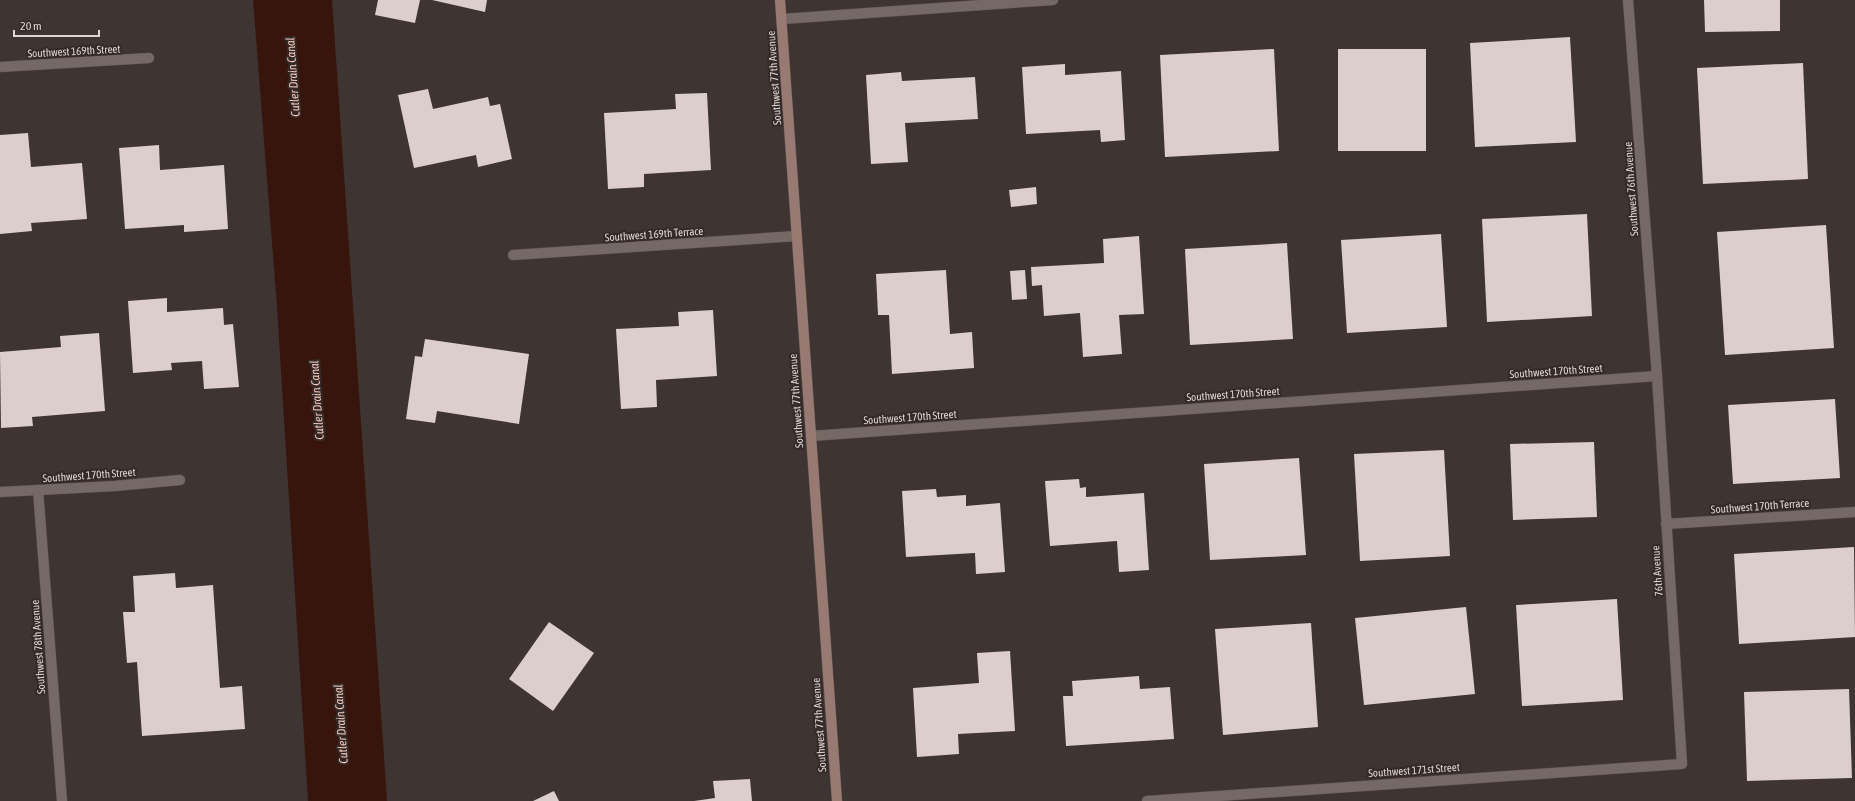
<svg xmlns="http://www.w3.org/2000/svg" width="1855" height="801" viewBox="0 0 1855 801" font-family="'Asap Condensed',sans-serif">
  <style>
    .water { fill: #38150c }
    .building { fill: #dccfcb }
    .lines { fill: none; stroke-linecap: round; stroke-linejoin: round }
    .street-casing { stroke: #59504e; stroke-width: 11 }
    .secondary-casing { stroke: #59504e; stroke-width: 11 }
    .street { stroke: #756966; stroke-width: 10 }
    .secondary { stroke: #987a72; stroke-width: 10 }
    .labels { text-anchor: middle; stroke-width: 4; stroke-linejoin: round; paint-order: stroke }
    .street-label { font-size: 11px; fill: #ded7d5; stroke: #342a27 }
    .water-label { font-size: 12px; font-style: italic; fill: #f7cbbe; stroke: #342a27 }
  </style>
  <rect width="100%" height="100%" fill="#3e3431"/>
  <polygon class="water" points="253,0 332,0 387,801 308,801 277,307"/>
  <g class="building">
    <polygon points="378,0 420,0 415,23 375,15"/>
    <polygon points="432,0 487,0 485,12"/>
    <polygon points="1704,0 1780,0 1780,31 1705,32"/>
    <polygon points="1570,37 1576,142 1475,147 1470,43"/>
    <polygon points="1274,49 1279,151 1165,157 1160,55"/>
    <rect x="1338" y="49" width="88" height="102"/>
    <polygon points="1803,63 1808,179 1703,184 1697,68"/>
    <polygon points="1065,64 1065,75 1121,71 1125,140 1101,142 1100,130 1026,134 1022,67"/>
    <polygon points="901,72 902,81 975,77 978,119 905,123 908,162 871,164 866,75"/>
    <polygon points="428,89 433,109 488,97 490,106 500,104 512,159 478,167 476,155 414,168 398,95"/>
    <polygon points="707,93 711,170 644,174 644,187 608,189 604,113 676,109 675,94"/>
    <polygon points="28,133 31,167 82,163 87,219 31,223 32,231 0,234 0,135"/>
    <polygon points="159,145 160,170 224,165 228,229 184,232 184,225 125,229 119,148"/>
    <polygon points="1036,187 1037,204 1011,207 1009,190"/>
    <polygon points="1587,214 1592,316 1487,322 1482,219"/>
    <polygon points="1826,225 1834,348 1725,355 1717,232"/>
    <polygon points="1441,234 1447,327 1347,333 1341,240"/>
    <polygon points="1139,236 1144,314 1119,315 1122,354 1083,357 1080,313 1044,316 1042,285 1032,286 1031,267 1104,263 1103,239"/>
    <polygon points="1287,243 1293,339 1190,345 1185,249"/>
    <polygon points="946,270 950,334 972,332 974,368 892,374 889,315 878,315 876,274"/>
    <polygon points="1025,270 1027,299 1012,300 1010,271"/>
    <polygon points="167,298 167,312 223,308 224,325 233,324 239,387 204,389 202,361 171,363 172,370 133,373 128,301"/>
    <polygon points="713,310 717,376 656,380 657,407 621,409 616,329 679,326 678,312"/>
    <polygon points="99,333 105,411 32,417 33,426 1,428 0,352 61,347 60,336"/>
    <polygon points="425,339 529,354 519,424 437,411 435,423 406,419 415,356 422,357"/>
    <polygon points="1835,399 1840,478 1733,484 1728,405"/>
    <polygon points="1594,442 1597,517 1513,520 1510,444"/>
    <polygon points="1444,450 1450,556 1360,561 1354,454"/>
    <polygon points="1299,458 1306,555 1210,560 1204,464"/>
    <polygon points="1079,479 1080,488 1086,487 1086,497 1144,493 1149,570 1119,572 1117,541 1050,546 1045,481"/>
    <polygon points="936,489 937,497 966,495 966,506 1000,503 1005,572 976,574 975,553 906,557 902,491"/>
    <polygon points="1854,547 1855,637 1739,644 1734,554"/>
    <polygon points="175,573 176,588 213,585 220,688 242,686 245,729 142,736 137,662 127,663 123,612 135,612 133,576"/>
    <polygon points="1617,599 1623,700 1522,706 1516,605"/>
    <polygon points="1466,607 1475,694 1364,705 1355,618"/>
    <polygon points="549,622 594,653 553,711 509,679"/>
    <polygon points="1311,623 1318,727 1223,735 1215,629"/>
    <polygon points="1010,651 1015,731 958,734 959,754 917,757 913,688 979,683 977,653"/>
    <polygon points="1139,676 1140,689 1170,687 1174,739 1066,746 1063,696 1073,696 1072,681"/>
    <polygon points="1849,689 1852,778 1747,781 1744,692"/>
    <polygon points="750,779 752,801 694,801 715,798 713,781"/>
    <polygon points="554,791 559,801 533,801"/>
  </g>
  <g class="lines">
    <defs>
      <g id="street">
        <polyline points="782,19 1053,0"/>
        <polyline points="0,67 149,58"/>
        <polyline points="513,255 797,236"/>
        <polyline points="811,436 1657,376"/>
        <polyline points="38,490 62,801"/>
        <polyline points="0,492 115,486 180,480"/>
        <polyline points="1666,524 1855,512"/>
        <polyline points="1147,801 1682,764 1657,376 1628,0"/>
      </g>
      <polyline id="secondary" points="780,0 837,801"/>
    </defs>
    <use href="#street" class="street-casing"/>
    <use href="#secondary" class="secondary-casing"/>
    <use href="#street" class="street"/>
    <use href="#secondary" class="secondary"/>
  </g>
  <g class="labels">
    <g class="street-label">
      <text transform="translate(74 51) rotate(-3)" y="4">Southwest 169th Street</text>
      <text transform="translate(774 78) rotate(-94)" y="4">Southwest 77th Avenue</text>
      <text transform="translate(1631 189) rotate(-94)" y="4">Southwest 76th Avenue</text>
      <text transform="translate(654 234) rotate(-4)" y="4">Southwest 169th Terrace</text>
      <text transform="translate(1556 371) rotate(-4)" y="4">Southwest 170th Street</text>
      <text transform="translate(1233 394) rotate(-4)" y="4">Southwest 170th Street</text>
      <text transform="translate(796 401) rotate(-94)" y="4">Southwest 77th Avenue</text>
      <text transform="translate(910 417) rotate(-4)" y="4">Southwest 170th Street</text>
      <text transform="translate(89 475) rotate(-4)" y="4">Southwest 170th Street</text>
      <text transform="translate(1760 506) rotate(-4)" y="4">Southwest 170th Terrace</text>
      <text transform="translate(1657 571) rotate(-94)" y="4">76th Avenue</text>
      <text transform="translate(38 647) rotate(-94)" y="4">Southwest 78th Avenue</text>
      <text transform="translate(819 725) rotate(-94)" y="4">Southwest 77th Avenue</text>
      <text transform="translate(1414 770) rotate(-4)" y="4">Southwest 171st Street</text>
    </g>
    <g class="water-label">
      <text transform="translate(293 77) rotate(-94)" y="4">Cutler Drain Canal</text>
      <text transform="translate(317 400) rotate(-94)" y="4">Cutler Drain Canal</text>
      <text transform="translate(341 724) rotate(-94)" y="4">Cutler Drain Canal</text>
    </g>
  </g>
  <path d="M14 30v6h85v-6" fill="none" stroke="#ded7d5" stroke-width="2"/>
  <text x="20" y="30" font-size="12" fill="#ded7d5" stroke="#342a27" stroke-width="3" paint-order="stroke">20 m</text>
</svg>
